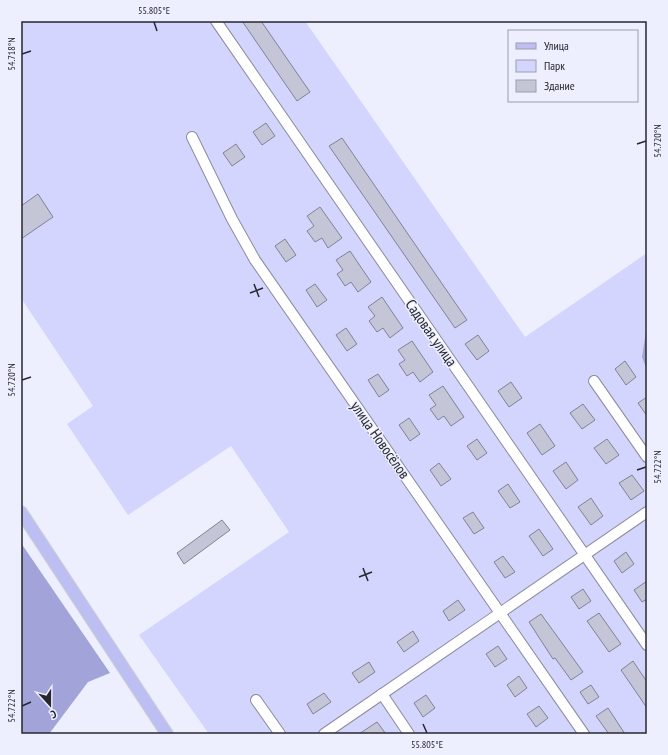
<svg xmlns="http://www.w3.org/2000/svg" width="668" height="755" viewBox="0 0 668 755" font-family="'PT Sans Narrow',sans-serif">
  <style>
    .green { fill: #d3d5fe }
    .forest { fill: #a2a4d9 }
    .building { fill: #c4c6d8; stroke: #818293 }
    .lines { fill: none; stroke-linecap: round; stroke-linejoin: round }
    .minor-casing { stroke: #8a8b9d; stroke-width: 12 }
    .major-casing { stroke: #d4d4d5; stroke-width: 14 }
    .minor { stroke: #fff; stroke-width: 10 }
    .major { stroke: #bdbef1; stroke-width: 12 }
    .ticks { fill: none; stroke: #27272e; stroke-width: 1.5 }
    .labels { text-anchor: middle; stroke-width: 3; stroke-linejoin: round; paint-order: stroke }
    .street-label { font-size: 15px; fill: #27272e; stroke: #edeefe }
    .neatline { fill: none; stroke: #27272e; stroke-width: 1.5 }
    .ticks-label { font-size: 10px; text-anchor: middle; fill: #27272e }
  </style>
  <rect width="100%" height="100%" fill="#edeefe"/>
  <polygon class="green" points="21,21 305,21 525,337 647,253 647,734 209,734 139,635 289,532 231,446 128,515 67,424 93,406 21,298"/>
  <g class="forest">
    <polygon points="647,329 647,370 642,357 646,331"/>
    <polygon points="21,543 110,673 88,682 49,734 21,734"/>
  </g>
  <g class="building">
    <polygon points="242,21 261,21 310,92 297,101"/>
    <polygon points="266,123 275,136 262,145 253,132"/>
    <polygon points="342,138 467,320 455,328 329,146"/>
    <polygon points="236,144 245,157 232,166 223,153"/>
    <polygon points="38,194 53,217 21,239 21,206"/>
    <polygon points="320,207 342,238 328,248 322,238 315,242 307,231 314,226 307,216"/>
    <polygon points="285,239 296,255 286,262 275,246"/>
    <polygon points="350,251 371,282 358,292 351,282 345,286 337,274 343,270 336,260"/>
    <polygon points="315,284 327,300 317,307 306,290"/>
    <polygon points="382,297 403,328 390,338 383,328 377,332 369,321 375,316 368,307"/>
    <polygon points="346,328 357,344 347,351 336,335"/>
    <polygon points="478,335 489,351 477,360 465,344"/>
    <polygon points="412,341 433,372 420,382 413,372 407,376 399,364 405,360 398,350"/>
    <polygon points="625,361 636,377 626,385 615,369"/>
    <polygon points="378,374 389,390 379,397 368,380"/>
    <polygon points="511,382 522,398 509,407 498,391"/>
    <polygon points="443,386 464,417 451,426 444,416 438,420 430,409 436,405 429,395"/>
    <polygon points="647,397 647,416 638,403"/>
    <polygon points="583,404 595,420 582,429 570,413"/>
    <polygon points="409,418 420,434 410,441 399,425"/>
    <polygon points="540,424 555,446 542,455 527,433"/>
    <polygon points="477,439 487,453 477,460 467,446"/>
    <polygon points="607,439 619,455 606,464 594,448"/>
    <polygon points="566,462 578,480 566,489 553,471"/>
    <polygon points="439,463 451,479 441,486 430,470"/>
    <polygon points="632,475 644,491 631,500 619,483"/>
    <polygon points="508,484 520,502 510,508 498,491"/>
    <polygon points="591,498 603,516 591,525 578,507"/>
    <polygon points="473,512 484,528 474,534 463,518"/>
    <polygon points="222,520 230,530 184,564 177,553"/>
    <polygon points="539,529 553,549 543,556 529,536"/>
    <polygon points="626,552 634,564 622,573 614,561"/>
    <polygon points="503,556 515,572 505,578 494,562"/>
    <polygon points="647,581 647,599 642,602 634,590"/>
    <polygon points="583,589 591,601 579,609 571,597"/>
    <polygon points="458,600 465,610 449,621 443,611"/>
    <polygon points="599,613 621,644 609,652 587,621"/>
    <polygon points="541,614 583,672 571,680 555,658 553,659 529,622"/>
    <polygon points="413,631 419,641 404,652 397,642"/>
    <polygon points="498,646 507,659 495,667 486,654"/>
    <polygon points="633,661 647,682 647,708 621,670"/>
    <polygon points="369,662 375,672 359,683 352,673"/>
    <polygon points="519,676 527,688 515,697 507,685"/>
    <polygon points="591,685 599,697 588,704 580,692"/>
    <polygon points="324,693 331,702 313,714 307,704"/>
    <polygon points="426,695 435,708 423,717 414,703"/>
    <polygon points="539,706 548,718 536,727 527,714"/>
    <polygon points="608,708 625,734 609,734 596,716"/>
    <polygon points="377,722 386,734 359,734"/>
  </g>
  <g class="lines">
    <defs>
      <g id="minor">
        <polyline points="216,21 647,645"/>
        <polyline points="192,137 232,219 255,260 584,734"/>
        <polyline points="594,381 647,457"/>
        <polyline points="382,694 409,734"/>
        <polyline points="256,700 280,734"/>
        <polyline points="324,734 647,512"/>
      </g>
      <polyline id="major" points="21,512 167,734"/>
    </defs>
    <use href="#minor" class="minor-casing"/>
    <use href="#major" class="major-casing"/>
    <use href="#minor" class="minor"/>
    <use href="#major" class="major"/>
  </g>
  <path class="ticks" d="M 154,22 L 157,31M 22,54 L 31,51M 637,144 L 646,141M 254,284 L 259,297M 250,293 L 263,288M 22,380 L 31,377M 637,470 L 646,467M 363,568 L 368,581M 359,577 L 372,572M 22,706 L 31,702M 423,724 L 427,733"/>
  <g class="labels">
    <g class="street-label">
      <text transform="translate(431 333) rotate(55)" y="5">Садовая улица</text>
      <text transform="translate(380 440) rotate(55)" y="5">улица Новосёлов</text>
    </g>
  </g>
  <rect width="668" height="755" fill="none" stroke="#edeefe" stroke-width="44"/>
  <rect x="508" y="30" width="130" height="72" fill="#edeefe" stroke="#9e9eab"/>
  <rect x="516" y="43" width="20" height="6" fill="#bdbef1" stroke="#9e9eab"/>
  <text x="544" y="50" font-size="12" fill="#27272e">Улица</text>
  <rect x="516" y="60" width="20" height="12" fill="#d3d5fe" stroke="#9e9eab"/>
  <text x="544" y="70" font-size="12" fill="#27272e">Парк</text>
  <rect x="516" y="80" width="20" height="12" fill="#c4c6d8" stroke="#9e9eab"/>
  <text x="544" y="90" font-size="12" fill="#27272e">Здание</text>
  <g transform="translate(50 705) rotate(159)" stroke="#edeefe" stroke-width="3" paint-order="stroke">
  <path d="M0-3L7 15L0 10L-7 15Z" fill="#27272e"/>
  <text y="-6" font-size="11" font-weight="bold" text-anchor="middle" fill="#27272e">С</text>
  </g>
  <rect x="22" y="22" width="624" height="711" class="neatline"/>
  <g class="ticks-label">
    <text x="154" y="14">55.805°E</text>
    <text transform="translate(11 54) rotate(-90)" y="4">54.718°N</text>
    <text transform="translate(657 141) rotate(-90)" y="4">54.720°N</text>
    <text transform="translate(11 380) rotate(-90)" y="4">54.720°N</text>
    <text transform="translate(657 467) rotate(-90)" y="4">54.722°N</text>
    <text transform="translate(11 706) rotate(-90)" y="4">54.722°N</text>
    <text x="427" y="748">55.805°E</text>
  </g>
</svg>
